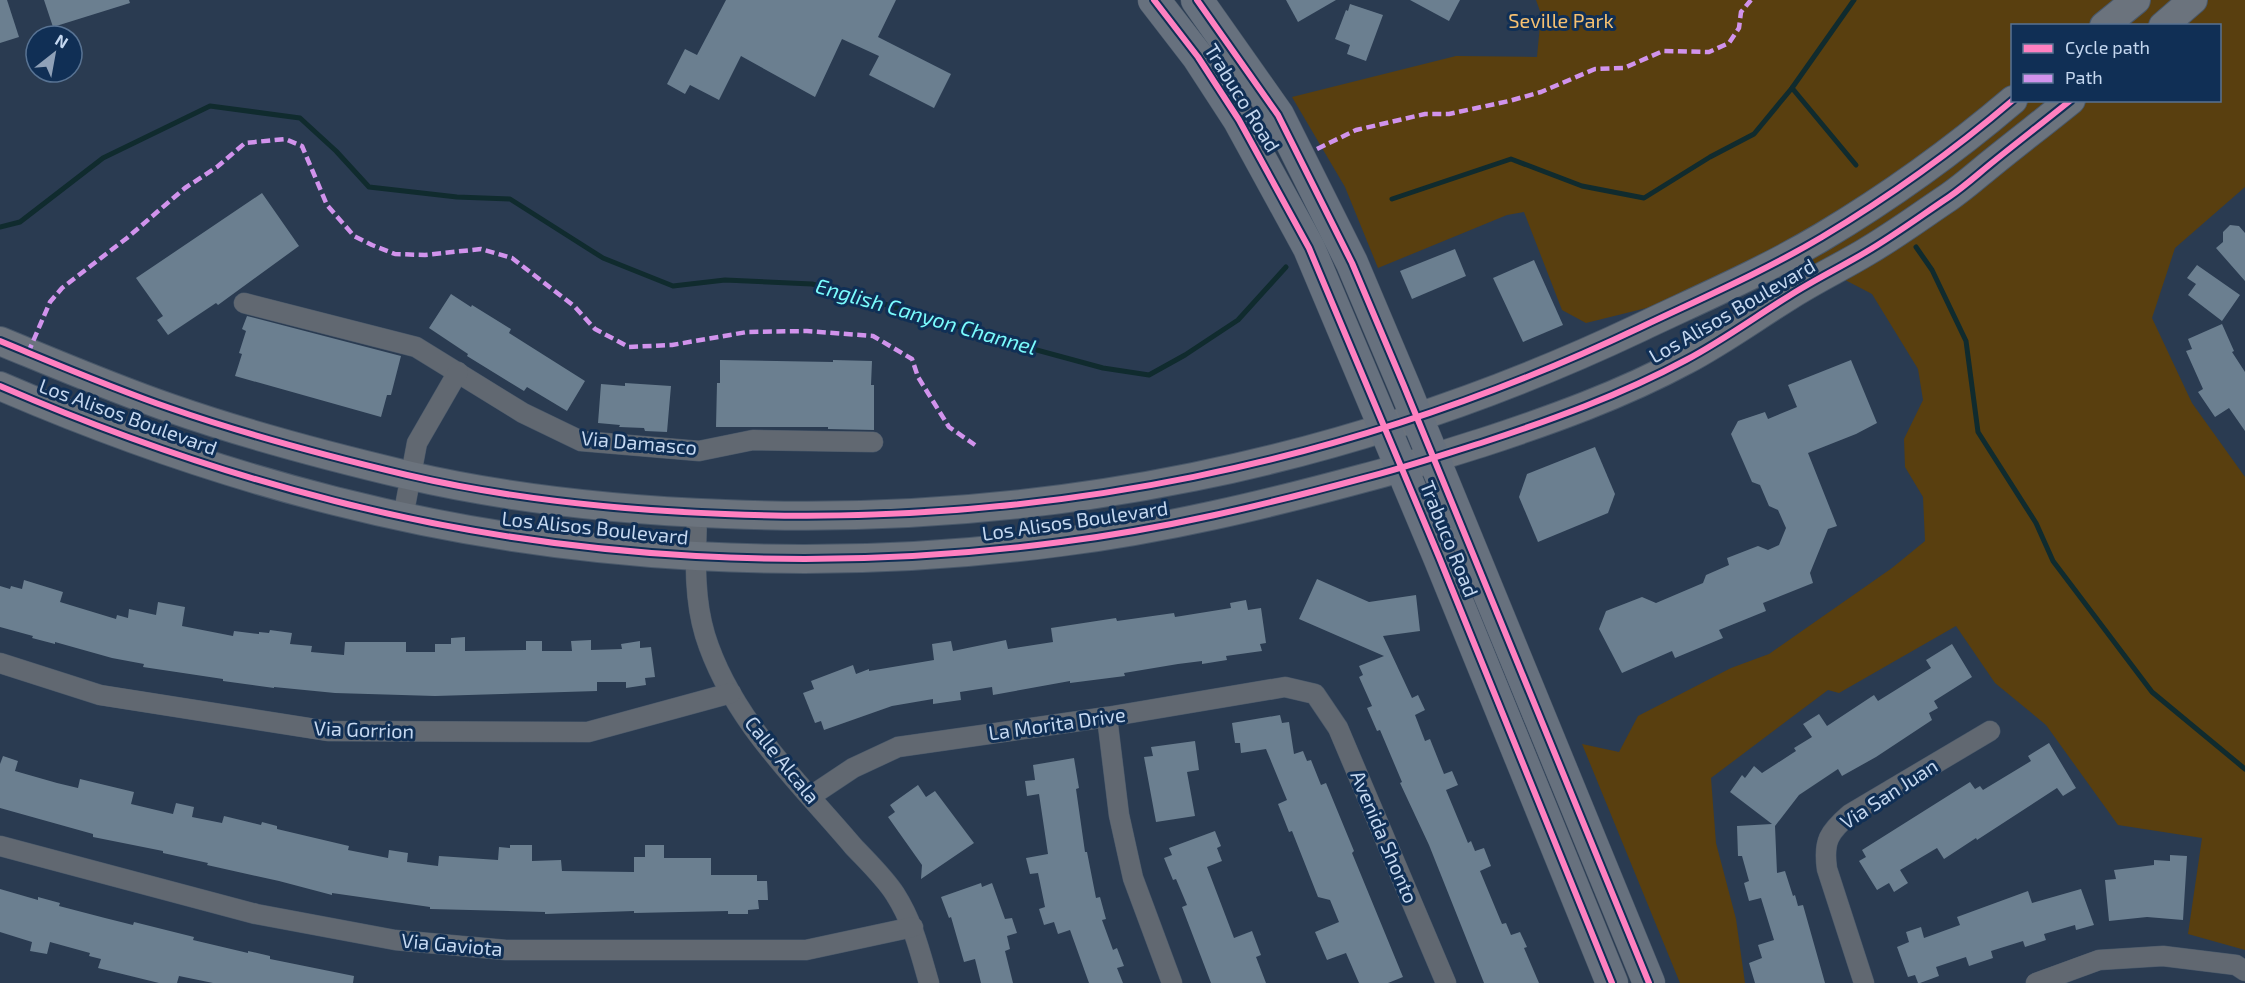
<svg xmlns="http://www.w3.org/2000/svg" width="2245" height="983" viewBox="0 0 2245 983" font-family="'Exo 2',sans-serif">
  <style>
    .green { fill: #593f0f; fill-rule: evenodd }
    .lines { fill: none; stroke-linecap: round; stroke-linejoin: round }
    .stream { stroke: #102b2e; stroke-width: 5 }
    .building { fill: #6b7f90 }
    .street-casing { stroke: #49586a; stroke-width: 21 }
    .secondary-casing { stroke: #49586a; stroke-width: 30 }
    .primary-casing { stroke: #49586a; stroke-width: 33 }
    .street { stroke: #616871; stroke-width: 20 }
    .secondary { stroke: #6b737d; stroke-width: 28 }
    .primary { stroke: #67717e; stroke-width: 32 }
    .quiet { stroke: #d193ec; stroke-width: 4.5; stroke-dasharray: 9 4.5; stroke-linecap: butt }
    .cycleway-casing { stroke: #102f55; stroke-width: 10 }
    .cycleway { stroke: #ff80c0; stroke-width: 6 }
    .labels { text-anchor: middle; stroke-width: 6; stroke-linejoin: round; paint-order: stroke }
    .park-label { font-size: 20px; fill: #f6c171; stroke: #102f55 }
    .street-label { font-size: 20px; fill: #c5d8f0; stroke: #102f55 }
    .water-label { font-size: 21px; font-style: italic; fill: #7afcfd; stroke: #102f55 }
  </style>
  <rect width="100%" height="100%" fill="#2a3b51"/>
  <path class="green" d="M 1536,0 L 2245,0 L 2245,187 L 2175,248 L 2152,318 L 2192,403 L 2245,477 L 2245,950 L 2188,934 L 2202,838 L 2118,825 L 2046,725 L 1995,683 L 1956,626 L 1839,693 L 1828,690 L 1711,778 L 1716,843 L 1736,919 L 1745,983 L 1680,983 L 1582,744 L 1619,752 L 1638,716 L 1731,668 L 1769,654 L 1892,568 L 1925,541 L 1923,497 L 1905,467 L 1904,439 L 1923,400 L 1918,369 L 1872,294 L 1803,258 L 1719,290 L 1586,323 L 1562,310 L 1524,212 L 1507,215 L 1378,268 L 1345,187 L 1292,97 L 1456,56 L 1537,57 L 1541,14 ZM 2012,26 L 2220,26 L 2220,100 L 2012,100 Z"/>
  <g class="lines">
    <g class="stream">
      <polyline points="1792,88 1856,165"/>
      <polyline points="1392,199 1511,159 1582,186 1644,198 1710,157 1754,134 1792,88 1854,0"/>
      <polyline points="0,227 20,222 103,158 210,106 300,118 336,151 369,187 457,197 510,199 603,258 673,286 725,280 812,284 927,316 1007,342 1103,368 1149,375 1185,355 1238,320 1286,267"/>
      <polyline points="1916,247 1932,270 1966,341 1978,432 2036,523 2053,561 2152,692 2245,769"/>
    </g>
  </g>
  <g class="building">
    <polygon points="0,0 7,0 19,37 0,43"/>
    <polygon points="44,0 129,0 130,3 53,27"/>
    <polygon points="726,0 896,0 878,37 951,74 934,108 869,75 879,56 842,39 815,97 741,56 719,100 690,85 685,94 667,84 685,49 697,55"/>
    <polygon points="1286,0 1336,0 1298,22"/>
    <polygon points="1410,0 1460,0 1449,21"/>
    <polygon points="1350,4 1383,15 1366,61 1347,54 1350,45 1335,39 1346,10 1348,11"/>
    <polygon points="262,193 299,246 218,305 216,303 168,335 157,320 163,316 136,278"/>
    <polygon points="2230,225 2239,226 2245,233 2245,281 2216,248 2223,242 2223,232"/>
    <polygon points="1455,249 1466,276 1412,299 1400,271"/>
    <polygon points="1534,260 1563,325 1523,342 1493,278"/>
    <polygon points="2197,265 2240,295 2222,321 2188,295 2196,284 2187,278"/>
    <polygon points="451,294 471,307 472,305 511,329 509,333 585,381 567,411 527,387 524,391 467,356 468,354 429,328"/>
    <polygon points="247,316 401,356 391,395 387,395 381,417 235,376 242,354 239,353 246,331 242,329"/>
    <polygon points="2222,324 2234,351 2232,352 2245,372 2245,431 2229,408 2215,417 2198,392 2203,389 2186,351 2192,349 2188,339"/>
    <polygon points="720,360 833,362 833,360 872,361 871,385 874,385 874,430 828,429 828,427 716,427 717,383 720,383"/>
    <polygon points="1851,360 1877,423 1856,434 1808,453 1837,526 1828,529 1810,573 1813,583 1763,603 1766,611 1719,630 1723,638 1675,658 1672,651 1622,673 1599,629 1606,611 1642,597 1656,603 1703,583 1706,575 1729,565 1727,558 1758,546 1768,550 1779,545 1786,528 1778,510 1769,506 1760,485 1752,482 1731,434 1738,421 1765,412 1768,419 1797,407 1788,385"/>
    <polygon points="625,383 671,386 667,432 645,431 644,428 619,427 620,425 598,423 601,384 625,386"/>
    <polygon points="1595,447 1615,494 1608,513 1538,542 1519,497 1527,474"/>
    <polygon points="1317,579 1369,602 1416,595 1420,631 1383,636 1412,698 1418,695 1425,710 1415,715 1425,741 1430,739 1444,774 1452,771 1458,785 1446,790 1468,843 1471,841 1475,851 1484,848 1491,866 1480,871 1502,924 1506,923 1511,935 1520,932 1527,947 1524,948 1539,983 1484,983 1429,845 1400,783 1402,782 1380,730 1377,731 1367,708 1372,706 1359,677 1363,675 1359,666 1384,656 1299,619"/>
    <polygon points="24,580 63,592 60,602 116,619 117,615 128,618 129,609 156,615 158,602 185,607 182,626 233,636 234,631 259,634 259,632 269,633 270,630 292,633 290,644 312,646 311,652 344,655 345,642 406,642 406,652 435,652 435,644 451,644 451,638 465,637 465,651 526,650 526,641 542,641 542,651 572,651 571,641 591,640 591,650 622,649 621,644 640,641 640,648 651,647 655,677 645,678 646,685 626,688 626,682 597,682 597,691 435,696 335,693 274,687 274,688 223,681 223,679 143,667 144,664 112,658 55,642 55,644 32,638 33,636 0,627 0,586 10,589 11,586 22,589"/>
    <polygon points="1246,600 1248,610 1261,608 1266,643 1260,644 1262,651 1226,656 1227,660 1202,664 1202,661 1178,664 1124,673 1125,676 1070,683 1070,681 993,695 992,687 960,692 961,700 933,704 933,699 892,706 824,730 821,721 815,723 803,693 814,689 811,681 853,665 856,674 869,669 869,671 934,660 932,644 951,641 953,651 1006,640 1008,649 1053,642 1051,628 1116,618 1117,621 1174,613 1175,617 1231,608 1230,603"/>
    <polygon points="1952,644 1972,677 1934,701 1938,708 1929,713 1932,720 1876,757 1842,776 1838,769 1799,795 1775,826 1777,873 1785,871 1793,896 1795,895 1798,906 1803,905 1825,983 1755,983 1749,963 1762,958 1758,945 1774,940 1761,898 1749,901 1744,883 1749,881 1742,856 1738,856 1737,826 1772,824 1730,792 1742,775 1745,778 1754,766 1762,773 1796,751 1794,748 1812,737 1803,724 1819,714 1827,726 1874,695 1878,701 1931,668 1926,660"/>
    <polygon points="1280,715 1282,723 1289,722 1294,754 1303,751 1307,761 1311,760 1321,785 1326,783 1354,851 1352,853 1403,977 1388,983 1359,983 1346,953 1327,960 1315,932 1339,922 1330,900 1318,897 1292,831 1289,832 1278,804 1287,800 1266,749 1241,753 1240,743 1235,743 1232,723"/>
    <polygon points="1195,741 1199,770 1187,772 1195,816 1156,822 1144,757 1153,756 1151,747"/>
    <polygon points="2049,743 2076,788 2063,796 2057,788 1977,840 1976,838 1944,859 1937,848 1900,870 1908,883 1894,892 1889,883 1877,890 1859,861 1866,857 1862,850 1970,782 1975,789 1980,786 1983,790 2031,761 2028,756"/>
    <polygon points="3,756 18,761 15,771 57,783 78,788 80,779 134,792 131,804 173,814 176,803 194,807 192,817 222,823 224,816 261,825 262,822 277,826 277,829 349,846 348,850 388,858 389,850 408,853 407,862 438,866 439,856 498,860 499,847 510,848 510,845 532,845 532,861 561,860 562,871 634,872 634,857 645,857 645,845 664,845 664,858 711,858 711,875 757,875 757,881 767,881 768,900 758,900 759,909 748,910 748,914 728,914 728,911 634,913 634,911 545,914 545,912 430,909 430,907 332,893 332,895 279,881 207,865 208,863 163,853 163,851 93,837 93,834 0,808 0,764"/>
    <polygon points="1074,758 1079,788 1076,789 1085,852 1087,852 1096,898 1100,897 1106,919 1102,920 1113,950 1117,948 1124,966 1117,968 1123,983 1089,983 1070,930 1058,934 1054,922 1044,925 1039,909 1045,907 1038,873 1030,874 1026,858 1048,854 1039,794 1027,796 1025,781 1035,780 1033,765"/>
    <polygon points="918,785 926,797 935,791 974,843 921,879 922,865 888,817 895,812 890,805"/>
    <polygon points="1215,831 1221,846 1217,848 1222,861 1207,867 1234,938 1252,931 1261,955 1256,957 1266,983 1211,983 1182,907 1187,905 1176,879 1173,880 1164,858 1172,855 1169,848"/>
    <polygon points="2170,855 2187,856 2183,920 2147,917 2109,921 2105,880 2116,879 2114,870 2154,865 2154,860 2170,861"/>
    <polygon points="981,883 982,887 992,883 1005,919 1012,918 1017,933 1007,936 1010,949 1005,951 1013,983 981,983 975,959 964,962 951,917 949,918 941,897"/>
    <polygon points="0,889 38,900 38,897 60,903 59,906 105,918 133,925 134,922 194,937 193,940 248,953 248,951 270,956 270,959 354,976 353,983 213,983 179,976 177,983 159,983 98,968 101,959 89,956 90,953 50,942 47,954 30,951 32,942 0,932"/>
    <polygon points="2081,889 2094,925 2076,930 2075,925 2044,934 2046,940 2025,947 2023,941 1991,951 1993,958 1969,966 1966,957 1936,967 1939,976 1920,983 1918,983 1915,975 1908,977 1897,947 1909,942 1906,932 1921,927 1924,938 1960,925 1957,917 2028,891 2032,903"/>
  </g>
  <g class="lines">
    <defs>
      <g id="street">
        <polyline points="244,303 416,347 523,413 581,441 699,451 753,440 873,442"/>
        <path d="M 697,513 C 696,555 693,595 705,635 C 731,719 798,781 853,846 C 867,861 884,877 895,894 C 913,922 920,952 929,983"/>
        <polyline points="403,517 417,443 458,372"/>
        <polyline points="0,663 100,695 328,731 588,732 731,693"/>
        <polyline points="1107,717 1119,815 1133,878 1172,983"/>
        <polyline points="811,796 853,768 898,747 1107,717 1285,687 1315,694 1338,728 1446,983"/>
        <polyline points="0,846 256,914 395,940 506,950 806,950 913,927"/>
        <path d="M 1864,983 L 1827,869 C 1823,841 1829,832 1850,814 L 1990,731"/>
        <polyline points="2036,983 2099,960 2163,956 2236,965 2245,971"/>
      </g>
      <g id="secondary">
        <polyline points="2104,26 2136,0"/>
        <polyline points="2163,26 2193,0"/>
        <path d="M 0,341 C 56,364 112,388 170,408 C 247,435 327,456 407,475 C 510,499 619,510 725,514 C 1043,527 1352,464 1639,328 C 1700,299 1763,272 1822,237 C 1889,197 1953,151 2013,100"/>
        <path d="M 0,386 C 109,433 220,472 335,501 C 570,561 821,574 1061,542 C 1164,529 1264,505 1364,478 C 1404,468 1442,455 1481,443 C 1551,420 1621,395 1686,360 C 1722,341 1755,317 1789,296 C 1814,280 1841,267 1866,252 C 1895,235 1922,215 1949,197 C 1965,186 1978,174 1993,162 C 2019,141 2045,121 2071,100"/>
      </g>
      <g id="primary">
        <polyline points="1154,0 1198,57 1239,120 1309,248 1439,557 1612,983"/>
        <polyline points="1197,0 1278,115 1352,263 1404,386 1649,983"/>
      </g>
    </defs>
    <use href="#street" class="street-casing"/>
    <use href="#secondary" class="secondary-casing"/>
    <use href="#primary" class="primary-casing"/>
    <use href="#street" class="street"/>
    <use href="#secondary" class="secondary"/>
    <use href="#primary" class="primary"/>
    <g class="quiet">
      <polyline points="1317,149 1356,130 1425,114 1449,114 1509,101 1541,92 1595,69 1624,68 1663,51 1709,52 1729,43 1739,28 1741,12 1751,0"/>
      <polyline points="28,353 50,302 62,288 127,238 185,188 217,167 245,143 285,139 302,146 327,205 354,236 372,245 395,254 425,255 481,249 512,258 574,306 595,329 629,347 672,345 747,332 807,331 873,336 912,359 918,377 949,427 975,445"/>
    </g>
    <defs>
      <g id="cycleway">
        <polyline points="1154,0 1198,57 1239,120 1309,248 1439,557 1612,983"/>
        <polyline points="1197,0 1278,115 1352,263 1404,386 1649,983"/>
        <path d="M 0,341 C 56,364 112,388 170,408 C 247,435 327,456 407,475 C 510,499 619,510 725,514 C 1043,527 1352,464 1639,328 C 1700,299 1763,272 1822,237 C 1889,197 1953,151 2013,100"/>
        <path d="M 0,386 C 109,433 220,472 335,501 C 570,561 821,574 1061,542 C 1164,529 1264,505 1364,478 C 1404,468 1442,455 1481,443 C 1551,420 1621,395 1686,360 C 1722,341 1755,317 1789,296 C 1814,280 1841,267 1866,252 C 1895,235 1922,215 1949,197 C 1965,186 1978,174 1993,162 C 2019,141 2045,121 2071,100"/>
      </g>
    </defs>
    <use href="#cycleway" class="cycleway-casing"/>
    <use href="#cycleway" class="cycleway"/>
  </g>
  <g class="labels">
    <g class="park-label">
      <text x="1561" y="28">Seville Park</text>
    </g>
    <g class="street-label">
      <text transform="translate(1242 98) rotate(58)" y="7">Trabuco Road</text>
      <text transform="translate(1732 311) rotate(-30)" y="7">Los Alisos Boulevard</text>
      <text transform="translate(128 417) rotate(20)" y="7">Los Alisos Boulevard</text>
      <text transform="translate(639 443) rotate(5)" y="7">Via Damasco</text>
      <text transform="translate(1075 521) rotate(-8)" y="7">Los Alisos Boulevard</text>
      <text transform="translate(595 528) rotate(6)" y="7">Los Alisos Boulevard</text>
      <text transform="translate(1449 539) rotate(68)" y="7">Trabuco Road</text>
      <text transform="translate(1057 724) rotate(-8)" y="7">La Morita Drive</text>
      <text transform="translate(364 730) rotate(2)" y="7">Via Gorrion</text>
      <text transform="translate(782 760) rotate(51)" y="7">Calle Alcala</text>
      <text transform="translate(1889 794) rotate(-33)" y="7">Via San Juan</text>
      <text transform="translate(1384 837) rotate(67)" y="7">Avenida Shonto</text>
      <text transform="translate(452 945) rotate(5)" y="7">Via Gaviota</text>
    </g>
    <g class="water-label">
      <text transform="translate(926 317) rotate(16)" y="7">English Canyon Channel</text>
    </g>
  </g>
  <rect x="2011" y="24" width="210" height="78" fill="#102f55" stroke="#587393" stroke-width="1.5"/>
  <rect x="2023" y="44" width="30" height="9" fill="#ff80c0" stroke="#587393" stroke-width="1.5"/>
  <text x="2065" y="54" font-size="18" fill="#c5d8f0">Cycle path</text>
  <rect x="2023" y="74" width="30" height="9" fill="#d193ec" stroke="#587393" stroke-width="1.5"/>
  <text x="2065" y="84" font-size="18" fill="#c5d8f0">Path</text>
  <g transform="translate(54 54) rotate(31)"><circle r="28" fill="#102f55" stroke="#587393" stroke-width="1.5"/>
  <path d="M0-4.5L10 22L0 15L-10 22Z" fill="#8fa1b8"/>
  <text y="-9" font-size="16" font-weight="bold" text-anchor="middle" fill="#c5d8f0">N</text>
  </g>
</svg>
